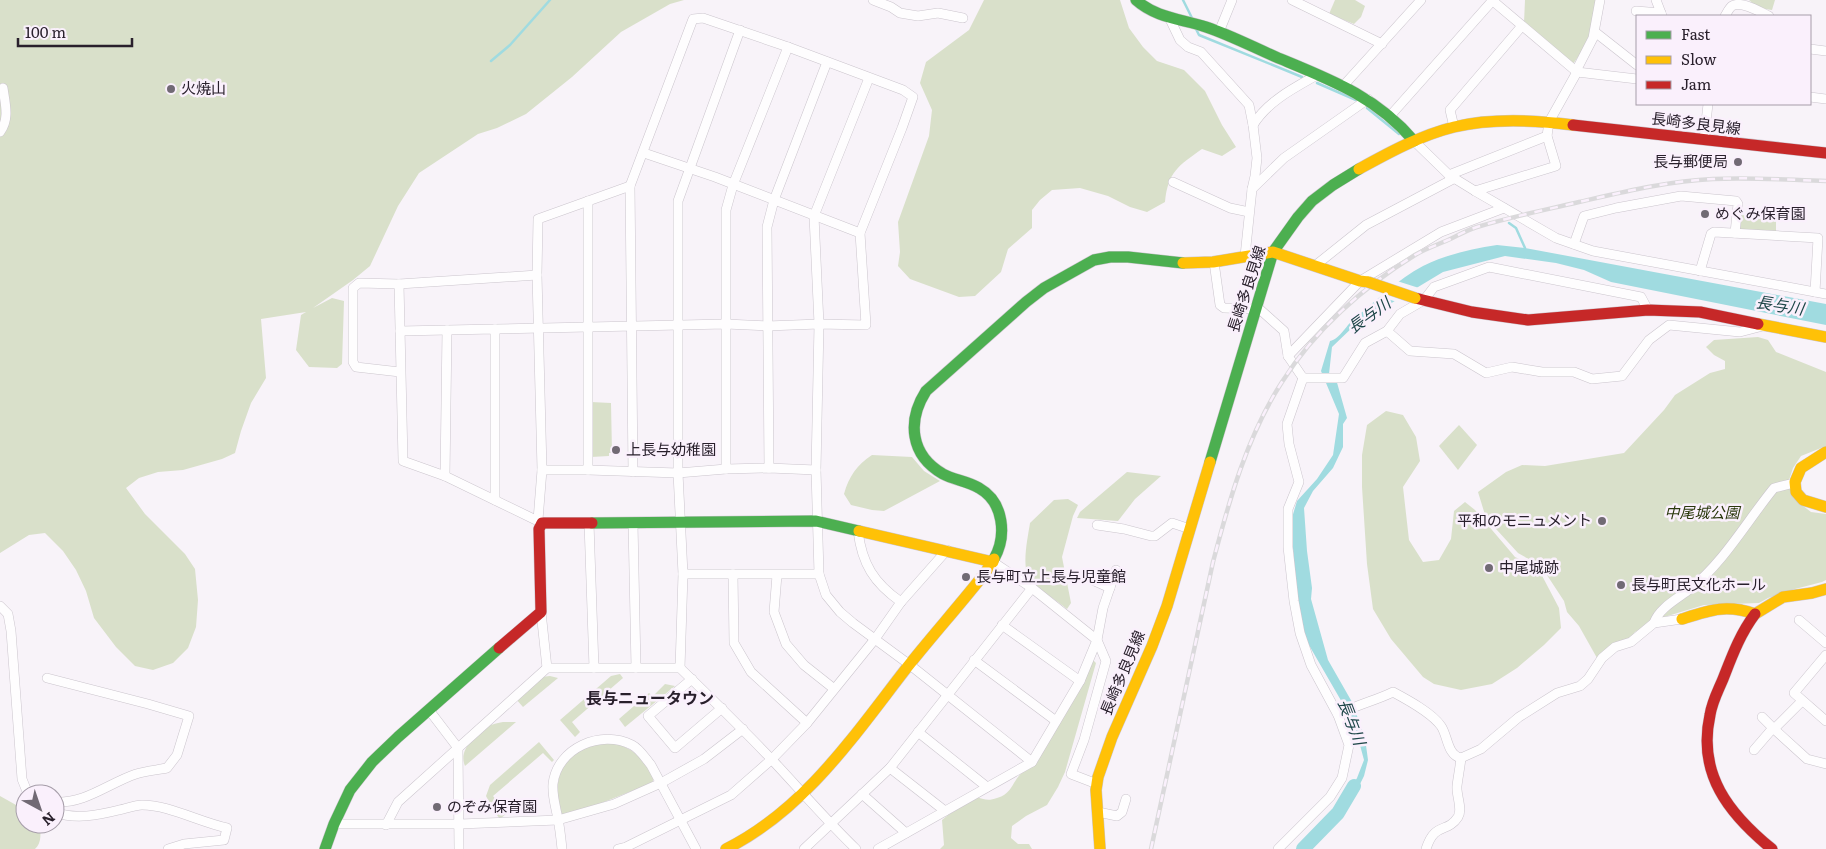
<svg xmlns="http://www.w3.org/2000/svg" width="1826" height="849" viewBox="0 0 1826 849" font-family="Literata,'Noto Sans JP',serif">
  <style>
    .green { fill: #d9e0ca }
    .water { fill: #a0dbe0 }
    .pier { fill: #f8f3f9 }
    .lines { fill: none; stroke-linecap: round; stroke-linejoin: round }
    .stream { stroke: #a0dbe0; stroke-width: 2.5 }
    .river { stroke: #a0dbe0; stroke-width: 14 }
    .street-casing { stroke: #cbc5cd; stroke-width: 10 }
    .fast-casing { stroke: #cbc5cd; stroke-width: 12 }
    .slow-casing { stroke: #cbc5cd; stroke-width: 12 }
    .jam-casing { stroke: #cbc5cd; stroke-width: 12 }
    .street { stroke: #fefdfe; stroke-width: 9 }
    .fast { stroke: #4caf50; stroke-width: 11 }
    .slow { stroke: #ffc107; stroke-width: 11 }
    .jam { stroke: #c62828; stroke-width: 11 }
    .rail-casing { stroke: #dad9db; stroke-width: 4.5 }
    .rail { stroke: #faf0fc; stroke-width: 2.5; stroke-dasharray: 8; stroke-linecap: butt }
    .slow-bridge-casing { stroke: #cbc5cd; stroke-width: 12; stroke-linecap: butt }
    .slow-bridge { stroke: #ffc107; stroke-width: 11 }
    .poi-dot { fill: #716a74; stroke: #faf0fc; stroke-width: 2 }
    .labels { text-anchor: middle; stroke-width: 5; stroke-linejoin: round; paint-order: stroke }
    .poi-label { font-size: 15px; fill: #29202c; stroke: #faf0fc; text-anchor: start }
    .street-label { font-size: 15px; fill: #29202c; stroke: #faf0fc }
    .park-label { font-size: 15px; font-style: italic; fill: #2a380c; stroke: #faf0fc }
    .water-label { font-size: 16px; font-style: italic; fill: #1d4648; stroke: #faf0fc }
    .neighbourhood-label { font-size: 16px; font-weight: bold; fill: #29202c; stroke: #faf0fc }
  </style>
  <rect width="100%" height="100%" fill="#f8f3f9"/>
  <g class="green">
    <polygon points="0,0 684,0 670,4 621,32 572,77 526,114 497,128 478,134 419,173 398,206 370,266 353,280 313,308 332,298 344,301 342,364 337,368 309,367 296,350 301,315 306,312 261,319 266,378 251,403 241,431 235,453 222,459 183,470 158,472 139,478 126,488 145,514 185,554 195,569 198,600 196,627 188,648 173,663 153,670 135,666 116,647 94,618 86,591 76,570 63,551 45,533 29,535 0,553"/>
    <path d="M 984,0 L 1120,0 L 1129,28 L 1143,47 L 1157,61 L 1184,70 L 1205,91 L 1222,125 L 1236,147 L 1222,156 L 1202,149 C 1178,166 1168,172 1165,202 L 1147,212 L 1130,207 L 1108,196 L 1080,188 L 1052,190 L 1040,200 L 1032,210 L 1032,228 L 1008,249 L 1001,272 L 975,296 L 959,297 L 910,279 L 898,266 L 900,252 L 898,222 L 929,136 L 932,110 L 920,83 L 926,62 L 969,30 Z"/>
    <polygon points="1335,0 1355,0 1365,6 1361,17 1354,24 1329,14"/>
    <polygon points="1525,0 1596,0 1589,41 1573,64 1524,23"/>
    <polygon points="1749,0 1775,0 1772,10 1758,8"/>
    <polygon points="1740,215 1776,217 1776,233 1739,231"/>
    <polygon points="1758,337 1768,340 1776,352 1826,372 1826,446 1801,456 1793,468 1789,480 1798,502 1811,512 1826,514 1826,580 1822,582 1795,589 1768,598 1759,603 1704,605 1661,618 1635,632 1623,648 1597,658 1579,626 1567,612 1564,601 1541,566 1518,553 1486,518 1478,492 1506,472 1522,465 1545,466 1624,453 1664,410 1675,395 1710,373 1725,369 1725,361 1714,355 1706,347 1714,340"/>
    <polygon points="591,402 611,403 612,453 609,453 609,456 591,457"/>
    <polygon points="1386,411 1403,415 1416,437 1420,461 1403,487 1409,540 1423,562 1439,560 1451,539 1454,511 1465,502 1475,510 1515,557 1538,568 1559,608 1561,628 1544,645 1517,668 1492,684 1461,690 1434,684 1423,677 1391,639 1373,609 1367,564 1362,487 1362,455 1367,425"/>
    <polygon points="1459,425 1477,445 1458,470 1439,446"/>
    <path d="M 872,455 L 912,457 L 924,471 L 940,481 L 884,511 L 872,510 L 851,505 L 844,494 C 849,476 857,465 872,455 Z"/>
    <polygon points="1127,472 1161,476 1135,499 1118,521 1077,518 1080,512"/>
    <path d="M 1068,499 L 1078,505 L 1073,516 L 1062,557 L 1071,603 L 1067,609 C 1055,599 1035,588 1028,575 C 1022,564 1028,536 1030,523 L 1054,500 Z"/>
    <path d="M 1091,658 L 1096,663 L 1065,772 L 1058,787 L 1047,805 L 1026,816 L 1012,826 L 1011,838 L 1018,844 L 1029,844 L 1032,849 L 940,849 L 944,845 L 942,820 L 948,815 L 977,797 C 985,800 989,801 997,798 C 1013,794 1012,780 1024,771 Z"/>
    <polygon points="620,674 623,678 572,722 580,732 575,737 560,720 611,676"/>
    <polygon points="550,676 558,678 523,707 516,699 541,677"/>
    <polygon points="665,684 675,686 625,727 619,719 649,693 653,696"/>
    <path d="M 503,722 L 516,722 L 465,766 C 458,750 475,735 487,727 C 492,724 498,723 503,722 Z"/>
    <polygon points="539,742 554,760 552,762 543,753 493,796 507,813 500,819 493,810 486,796 490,785"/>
    <path d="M 615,742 C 638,753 641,756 654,778 L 652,783 L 589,808 L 561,815 L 556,793 L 561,767 L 582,747 L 594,743 Z"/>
    <path d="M 0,796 L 25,810 L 25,824 L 39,824 C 41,832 42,843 35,849 L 0,849 Z"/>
  </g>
  <path class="water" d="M 1497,245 L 1525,248 L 1826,304 L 1826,325 L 1611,282 L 1584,270 L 1556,263 L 1505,256 L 1443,272 L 1355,325 L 1332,347 L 1329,374 L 1336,379 L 1347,418 L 1343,424 L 1343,447 L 1333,468 L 1313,491 L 1304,508 L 1307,551 L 1312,588 L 1311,599 L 1328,660 L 1352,702 L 1365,738 L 1368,760 L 1364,776 L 1358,788 L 1343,803 L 1357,778 L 1364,760 L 1354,723 L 1306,640 L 1296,590 L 1291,521 L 1297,501 L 1317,479 L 1333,455 L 1339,414 L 1321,371 L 1330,341 C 1340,339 1347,324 1355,318 C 1376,301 1398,279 1423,266 C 1445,255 1471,249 1497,245 Z"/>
  <polygon class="pier" points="1397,281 1419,288 1397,302 1378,296"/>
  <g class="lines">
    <g class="stream">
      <polyline points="1183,0 1192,18"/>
      <polyline points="1196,29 1199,35 1302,77"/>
      <polyline points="491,61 510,45 550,0"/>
      <polyline points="1317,83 1356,100"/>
      <polyline points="1367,108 1399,134"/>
      <polyline points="1509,223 1516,228 1525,248"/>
    </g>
    <polyline class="river" points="1303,849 1338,813 1354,786"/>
    <defs>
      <g id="street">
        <polyline points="873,0 891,7 900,13 918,16 938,13 963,18"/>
        <polyline points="1292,0 1382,44"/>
        <polyline points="1656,0 1661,13"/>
        <polyline points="1493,1 1577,72 1637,79"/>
        <polyline points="1636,11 1661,13 1662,16"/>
        <path d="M 1725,16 C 1727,13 1729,8 1732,6 C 1741,0 1760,12 1769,16"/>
        <polyline points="1169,17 1180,40 1188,47 1201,52 1249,105 1253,125 1257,158 1255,176 1252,189 1245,256"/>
        <polyline points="1219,32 1232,0"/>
        <polyline points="1595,32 1637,65"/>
        <polyline points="1810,49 1826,51"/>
        <polyline points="1576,71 1593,38 1600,0"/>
        <polyline points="869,78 814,216 819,324 816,470 819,574 826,595 840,612 853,623 910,665 1032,762"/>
        <polyline points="1344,85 1421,0"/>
        <polyline points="1810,97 1826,99"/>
        <polyline points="1390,116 1493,0"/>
        <path d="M 1253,125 C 1268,101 1294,88 1317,75"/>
        <polyline points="1454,127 1450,110 1521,27"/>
        <path d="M 0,132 C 10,119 5,103 3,88"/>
        <polyline points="1704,140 1708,104"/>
        <polyline points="1414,141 1449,175 1475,191 1556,238 1593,251 1826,294"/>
        <polyline points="644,153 715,177 860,233"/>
        <polyline points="1449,175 1547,136"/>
        <polyline points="1173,182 1230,208 1249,212"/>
        <polyline points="1252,189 1284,158 1368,99"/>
        <polyline points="1475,191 1556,166 1547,136 1549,122 1577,72"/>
        <polyline points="588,201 588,470"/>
        <polyline points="1574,244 1584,216 1616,208 1681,196 1736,201 1738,204 1735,233"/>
        <polyline points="1214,262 1220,305 1224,308 1256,309"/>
        <polyline points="1316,265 1366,225 1455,178"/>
        <polyline points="1700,271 1711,234 1714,232 1818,238 1815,292"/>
        <polyline points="399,284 403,461 445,476 542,523"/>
        <polyline points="1256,306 1284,331 1288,356 1303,378"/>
        <polyline points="495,329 726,324 767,326 819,324 866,325 860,233 902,128 913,97 903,90 788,47 703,18 693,19 630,186 633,472"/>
        <polyline points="400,331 495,329 495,500"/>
        <polyline points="1387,331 1400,314 1424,300 1434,287 1489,267 1641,297 1648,310"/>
        <polyline points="1288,356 1360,281 1441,232 1504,208"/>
        <polyline points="400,372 356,367 353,362 353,288 359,283 399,284 537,275"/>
        <polyline points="1303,378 1343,378 1365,343 1387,331 1410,351 1454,354 1486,373 1512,367 1542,372 1574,372 1592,379 1622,376 1649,340 1669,325 1740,332 1763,326"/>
        <polyline points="769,468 767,227 774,200 827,62"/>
        <polyline points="726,469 726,210 733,185 788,47"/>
        <polyline points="542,470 588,470 678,473 726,469 769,468 816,470"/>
        <polyline points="445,476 447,330"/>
        <polyline points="538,520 542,470 537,275 538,219 630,186"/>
        <polyline points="589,523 594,668"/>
        <polyline points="633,523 636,668"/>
        <polyline points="1097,525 1124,529 1151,536 1155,536 1172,523 1190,529"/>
        <path d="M 858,531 C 862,564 874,583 901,602"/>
        <polyline points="683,574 819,574"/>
        <polyline points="733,574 734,643 751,672 807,723"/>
        <polyline points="777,575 774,612 786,644 804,665 833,688"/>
        <polyline points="1092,580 1110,588"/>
        <polyline points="0,606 8,614 11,631 22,779 28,794"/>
        <polyline points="541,612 547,668"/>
        <polyline points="1799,620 1826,643"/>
        <path d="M 1654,623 C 1659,608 1677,599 1690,589 C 1724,562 1747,521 1774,488 L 1794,483"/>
        <polyline points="1002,625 1080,681"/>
        <polyline points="1826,655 1794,693 1826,721"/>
        <polyline points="974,660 1056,721"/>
        <polyline points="680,668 683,574 678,473 678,201 740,30"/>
        <path d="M 47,678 L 148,704 L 189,716 L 177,755 L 167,768 C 157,770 146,771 136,774 C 109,783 85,804 55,802"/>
        <polyline points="692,679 648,716 675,748 722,708"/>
        <polyline points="429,710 458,748 459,849"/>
        <path d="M 1338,715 C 1355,705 1375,701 1393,692 C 1408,700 1432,713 1441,726 C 1448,736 1447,755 1461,758"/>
        <polyline points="1762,717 1774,729 1802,701"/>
        <polyline points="1774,729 1807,759 1826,764"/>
        <polyline points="918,732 987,787"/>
        <polyline points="1754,750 1773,728"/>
        <polyline points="1461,758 1481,749 1519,717 1557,693 1580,686 1588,679 1602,658 1615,647 1631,642 1654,623 1682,619"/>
        <polyline points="890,768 945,811"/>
        <polyline points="1097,784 1071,774 1084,740 1106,661 1097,640 1103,608 1116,570"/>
        <polyline points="862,794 906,833"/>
        <path d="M 55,812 C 75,820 99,815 119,810 C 126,809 134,805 142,805 C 169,805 199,822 227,828 L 224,840 L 184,844 L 168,849"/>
        <polyline points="1098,812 1117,816 1122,812 1126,799"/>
        <polyline points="334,824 460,824 558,820 614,804 661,783 704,759 743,729"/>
        <path d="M 386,825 L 398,802 L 547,668 L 680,668 C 712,699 744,730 775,763 C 802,792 828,822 856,849"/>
        <path d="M 562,849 C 561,839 560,829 558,819 C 556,808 552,796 553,784 C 557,748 601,729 632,745 C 640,749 645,758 651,765 L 696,849"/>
        <polyline points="618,849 626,847 731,795 772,759 807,723 875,639 901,602 947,550"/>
        <polyline points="804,849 890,768 1032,588"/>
        <polyline points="878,849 1032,762 1080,681 1097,640 1032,588 993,562"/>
        <polyline points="1278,849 1330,797 1342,778 1349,745 1338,715 1311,665 1300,633 1294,601 1288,547 1288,509 1299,482 1289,444 1287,424 1303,378"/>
        <path d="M 1426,849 C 1435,821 1447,834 1458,817 C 1463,809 1456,795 1457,786 C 1458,777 1460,768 1461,758"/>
      </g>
      <g id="fast">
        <path d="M 1136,0 C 1156,18 1182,19 1206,27 C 1230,35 1253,47 1276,57 C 1329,79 1376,96 1414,141"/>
        <polyline points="1210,462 1273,252 1298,217 1312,201 1333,185 1359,169"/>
        <polyline points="592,523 816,521 859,531"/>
        <path d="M 994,559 C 1007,536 1004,502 979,488 C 968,481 954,480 943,474 C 910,455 907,421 926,391 L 1026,302 L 1044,288 L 1094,260 L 1110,257 L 1128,257 L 1183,263"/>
        <polyline points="325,849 334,824 350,790 372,762 398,737 499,648"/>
      </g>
      <g id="slow">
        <path d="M 1359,169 C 1388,153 1421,135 1454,127 C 1491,118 1535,120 1573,125"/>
        <polyline points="1183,263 1213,262 1273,252 1360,281 1368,282"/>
        <polyline points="1758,324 1826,337"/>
        <polyline points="1826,452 1801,468 1795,482 1796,492 1803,500 1826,507"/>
        <polyline points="859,531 993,562"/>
        <path d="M 1682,619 C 1710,610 1726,604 1755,614 L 1783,597 L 1812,593 L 1826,589"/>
        <path d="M 726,849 C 804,810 853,737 905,670 C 931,637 959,606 985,573 L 994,559"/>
        <polyline points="1100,849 1096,790 1098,777 1112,737 1152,646 1167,606 1210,462"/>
      </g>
      <g id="jam">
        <polyline points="1573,125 1826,153"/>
        <polyline points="1415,298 1472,312 1528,320 1648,310 1700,312 1758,324"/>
        <path d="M 1755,614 C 1740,634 1732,656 1723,679 C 1718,691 1712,702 1710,715 C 1697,774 1729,814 1772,849"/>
        <polyline points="499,648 541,612 539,529 542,523 592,523"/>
      </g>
    </defs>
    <use href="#street" class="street-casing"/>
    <use href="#fast" class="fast-casing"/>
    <use href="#slow" class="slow-casing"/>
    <use href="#jam" class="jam-casing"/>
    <use href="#street" class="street"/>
    <use href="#fast" class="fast"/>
    <use href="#slow" class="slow"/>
    <use href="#jam" class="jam"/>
    <defs>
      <path id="rail" d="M 1151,849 L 1213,562 C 1229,501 1247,436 1282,382 C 1314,331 1363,287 1415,255 C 1425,249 1437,245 1448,240 C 1457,236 1467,230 1477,227 C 1510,217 1545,210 1579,202 C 1623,192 1668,181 1713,179 C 1751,177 1789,180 1826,181"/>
    </defs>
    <use href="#rail" class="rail-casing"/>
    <use href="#rail" class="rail"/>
    <defs>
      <polyline id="slow-bridge" points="1368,282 1415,298"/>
    </defs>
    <use href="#slow-bridge" class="slow-bridge-casing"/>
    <use href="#slow-bridge" class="slow-bridge"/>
  </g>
  <g class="poi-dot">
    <circle cx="171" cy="89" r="5"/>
    <circle cx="1738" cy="162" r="5"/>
    <circle cx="1705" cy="214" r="5"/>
    <circle cx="616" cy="450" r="5"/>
    <circle cx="1602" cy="521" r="5"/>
    <circle cx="1489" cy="568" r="5"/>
    <circle cx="966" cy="577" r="5"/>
    <circle cx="1621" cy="585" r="5"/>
    <circle cx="437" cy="807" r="5"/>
  </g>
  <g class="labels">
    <g class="poi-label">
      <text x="181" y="94">火焼山</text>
      <text x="1728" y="167" text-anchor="end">長与郵便局</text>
      <text x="1715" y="219">めぐみ保育園</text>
      <text x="626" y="455">上長与幼稚園</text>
      <text x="1592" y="526" text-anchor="end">平和のモニュメント</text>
      <text x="1499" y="573">中尾城跡</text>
      <text x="976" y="582">長与町立上長与児童館</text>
      <text x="1631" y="590">長与町民文化ホール</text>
      <text x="447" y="812">のぞみ保育園</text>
    </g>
    <g class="street-label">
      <text transform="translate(1696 124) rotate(7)" y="5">長崎多良見線</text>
      <text transform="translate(1247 289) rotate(-72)" y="5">長崎多良見線</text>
      <text transform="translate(1123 673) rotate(-67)" y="5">長崎多良見線</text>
    </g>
    <g class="park-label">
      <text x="1702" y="518">中尾城公園</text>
    </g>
    <g class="water-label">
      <text transform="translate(1780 305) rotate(9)" y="6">長与川</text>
      <text transform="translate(1369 315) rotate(-36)" y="6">長与川</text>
      <text transform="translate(1352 722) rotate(69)" y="6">長与川</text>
    </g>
    <g class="neighbourhood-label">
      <text x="650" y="704">長与ニュータウン</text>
    </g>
  </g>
  <rect x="1636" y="15" width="175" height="90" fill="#faf0fc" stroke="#a69da9"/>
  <rect x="1646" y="31" width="25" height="8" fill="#4caf50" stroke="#a69da9"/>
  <text x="1681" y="40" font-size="15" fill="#29202c">Fast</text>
  <rect x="1646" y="56" width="25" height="8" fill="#ffc107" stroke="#a69da9"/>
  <text x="1681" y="65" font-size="15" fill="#29202c">Slow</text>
  <rect x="1646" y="81" width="25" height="8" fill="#c62828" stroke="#a69da9"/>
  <text x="1681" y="90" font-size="15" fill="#29202c">Jam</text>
  <g transform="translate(40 809) rotate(140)"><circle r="24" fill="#faf0fc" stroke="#a69da9"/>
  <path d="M0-4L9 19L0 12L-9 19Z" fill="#716a74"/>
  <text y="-8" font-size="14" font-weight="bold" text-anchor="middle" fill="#29202c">N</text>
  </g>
  <path d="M18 38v8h114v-8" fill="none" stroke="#29202c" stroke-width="2.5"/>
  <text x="25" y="38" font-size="15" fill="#29202c" stroke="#faf0fc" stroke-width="4" paint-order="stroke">100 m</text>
</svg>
